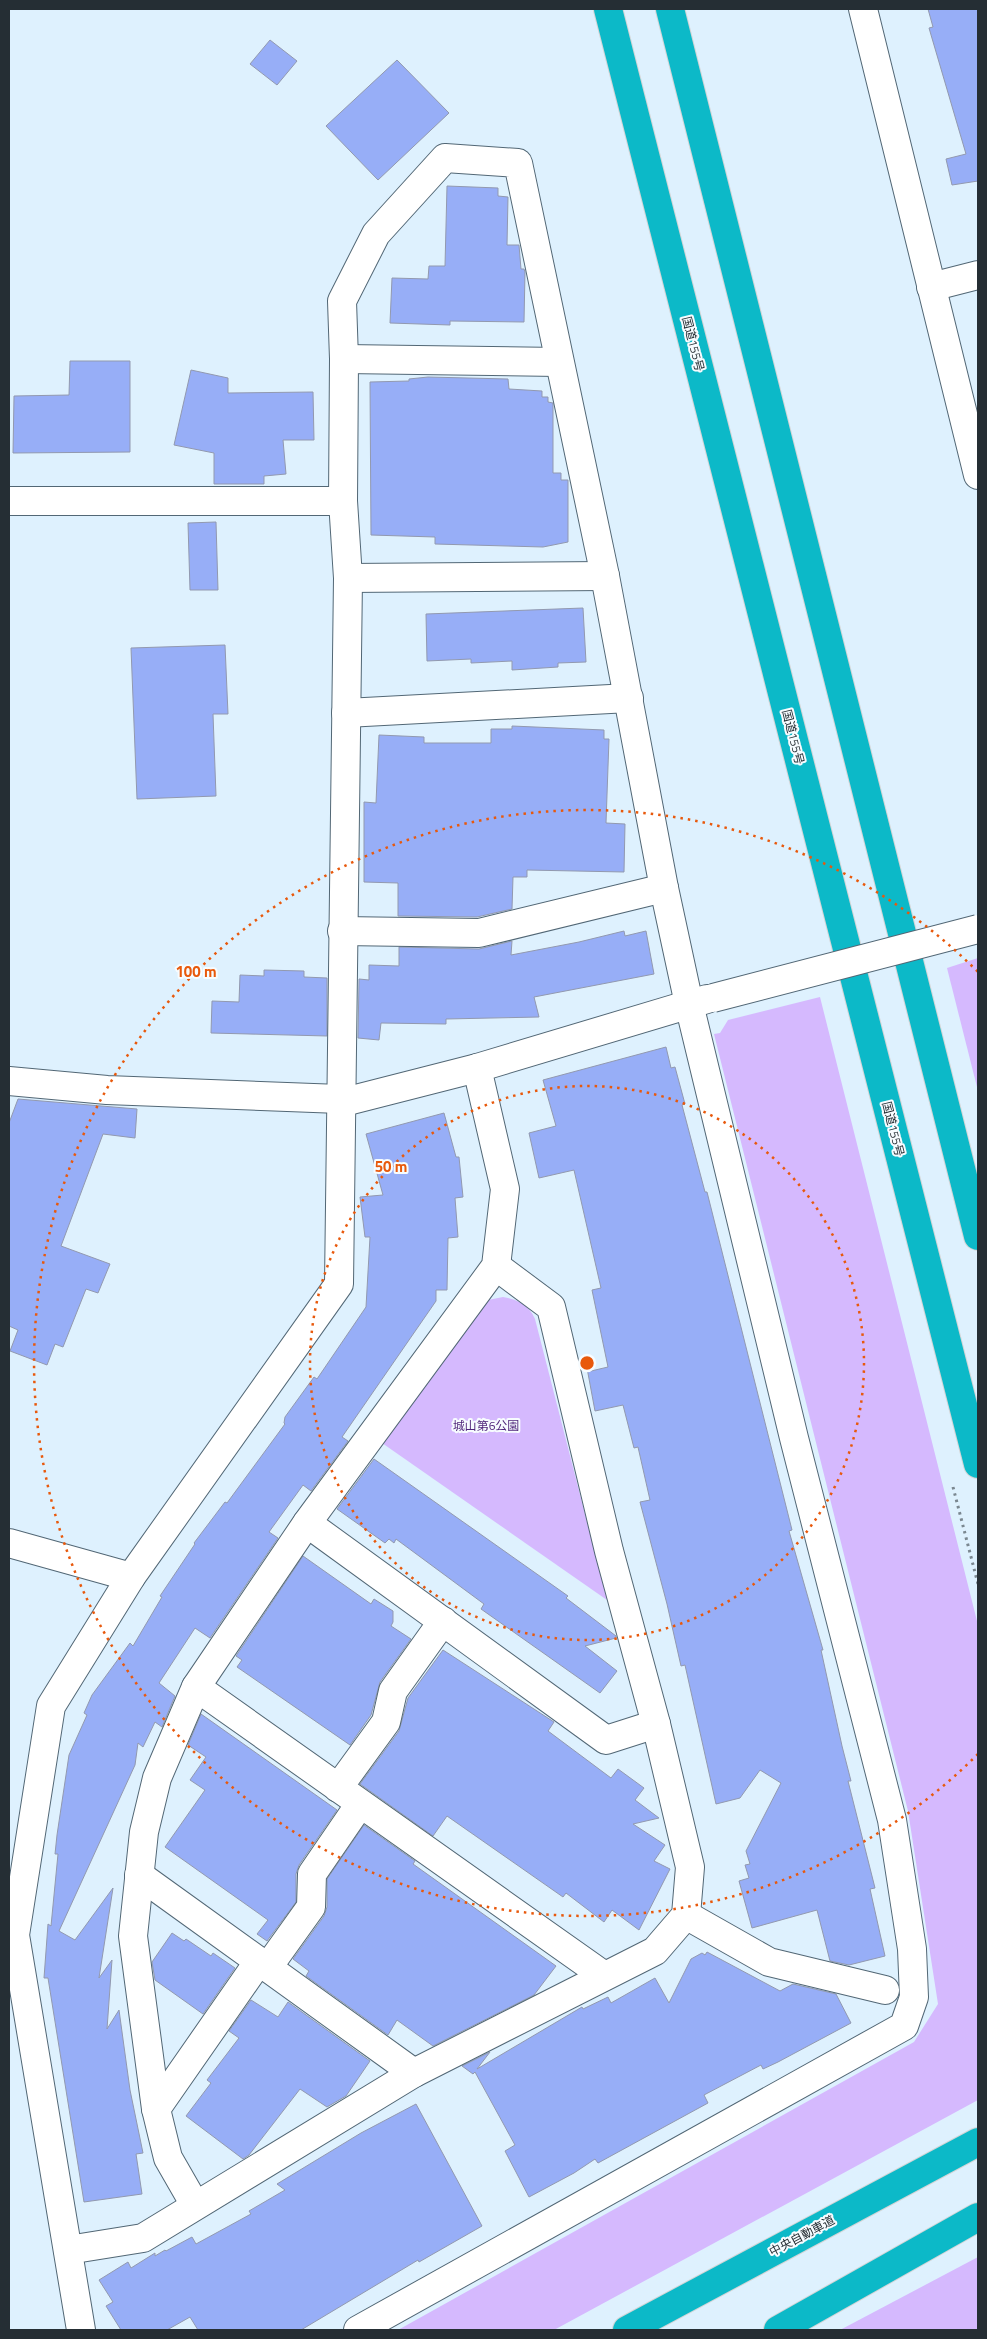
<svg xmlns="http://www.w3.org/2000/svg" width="987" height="2339" viewBox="0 0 987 2339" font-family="'Titillium Web','Noto Sans JP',sans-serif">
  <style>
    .green { fill: #d5b9fe }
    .building { fill: #97aef7; stroke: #9299af }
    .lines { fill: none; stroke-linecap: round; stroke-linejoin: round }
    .street-casing { stroke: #526775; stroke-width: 30 }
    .secondary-casing { stroke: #526775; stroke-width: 30 }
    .highway-casing { stroke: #d3d5d6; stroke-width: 30 }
    .path { stroke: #7a8790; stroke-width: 3; stroke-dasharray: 2.5 4; stroke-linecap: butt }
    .street { stroke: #fff; stroke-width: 28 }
    .secondary { stroke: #fff; stroke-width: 28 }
    .highway { stroke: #0cb9c8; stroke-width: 28 }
    .street-bridge-casing { stroke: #526775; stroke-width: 30; stroke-linecap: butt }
    .street-bridge { stroke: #fff; stroke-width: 28 }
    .ring { fill: none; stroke: #e8590c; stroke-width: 2.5; stroke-dasharray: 2.5 5 }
    .labels { text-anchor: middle; stroke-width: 4; stroke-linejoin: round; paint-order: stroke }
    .street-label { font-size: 12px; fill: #252e34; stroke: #f7fcff }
    .park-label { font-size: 12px; fill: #50267b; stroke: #f7fcff }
    .centre { fill: #e8590c; stroke: #f7fcff; stroke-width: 2.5 }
    .ring-label { font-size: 15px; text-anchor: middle; font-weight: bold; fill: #e8590c; stroke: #f7fcff; stroke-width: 4; stroke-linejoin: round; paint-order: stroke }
  </style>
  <rect width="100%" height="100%" fill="#def1fe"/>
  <g class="green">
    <polygon points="978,958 978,1091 947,968"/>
    <polygon points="820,997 978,1625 978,2100 554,2330 398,2330 914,2042 938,2004 908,1811 714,1034 720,1033 728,1020"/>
    <path d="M 503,1297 C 518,1300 528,1304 535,1319 L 607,1600 L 382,1443 L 480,1306 L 488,1300 Z"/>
    <polygon points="978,2257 978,2330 840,2330"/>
  </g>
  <g class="building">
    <polygon points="928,9 978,9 978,181 952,185 946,159 966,154 929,28 933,27"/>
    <polygon points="270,40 297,61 277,85 250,64"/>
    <polygon points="397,60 449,113 378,180 326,126"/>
    <polygon points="447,186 498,188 498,196 508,197 507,245 519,245 521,269 524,269 525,272 524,322 450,321 450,325 390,323 392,278 428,279 429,266 445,266"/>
    <polygon points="70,361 130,361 130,452 13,453 14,396 69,395"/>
    <polygon points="191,370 228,378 228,393 313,392 314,440 283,440 286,474 264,476 264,484 214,484 214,453 174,445"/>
    <polygon points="428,377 508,379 509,389 542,391 542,397 548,397 548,402 553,403 553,473 561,473 561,480 568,480 568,542 543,547 435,544 435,537 371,535 370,382 409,381 409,379"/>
    <polygon points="216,522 218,590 190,590 188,523"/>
    <polygon points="583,608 586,662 558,663 558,667 512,670 512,661 471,663 471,659 427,661 426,614"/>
    <polygon points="225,645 228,714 213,714 216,796 137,799 131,648"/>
    <polygon points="512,726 604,730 604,739 609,739 606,823 625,824 624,872 527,870 527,877 513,877 512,909 477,917 398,916 398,883 364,882 364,802 376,803 379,735 424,737 424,743 491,743 491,729 512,729"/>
    <polygon points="624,931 625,936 646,931 654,974 534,997 539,1017 446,1019 446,1024 381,1023 379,1040 358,1038 359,979 369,980 369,965 399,966 399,947 479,949 512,941 511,955 579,942"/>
    <polygon points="264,970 304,971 304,977 327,978 327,1036 211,1033 212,1001 239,1002 240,975 264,976"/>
    <polygon points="666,1047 671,1068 675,1067 685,1104 682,1105 705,1192 707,1192 792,1530 789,1531 823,1650 821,1650 842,1746 851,1781 848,1781 875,1888 870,1889 885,1956 849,1965 830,1961 817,1910 752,1928 739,1881 749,1878 745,1865 750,1864 746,1851 781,1783 760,1770 740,1798 716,1804 685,1665 681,1666 667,1604 640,1502 650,1500 638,1447 634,1448 623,1405 595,1411 587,1368 591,1371 608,1367 592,1290 601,1288 574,1170 539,1178 529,1133 556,1126 543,1080"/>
    <polygon points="18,1099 137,1109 135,1138 103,1134 61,1246 110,1264 98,1293 86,1289 63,1347 55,1344 47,1365 10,1351 18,1330 9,1326 9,1123"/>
    <polygon points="444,1113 456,1157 459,1157 463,1197 455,1198 458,1237 448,1238 447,1290 436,1290 436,1301 342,1437 348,1441 311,1491 303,1485 269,1532 278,1538 210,1638 195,1628 159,1683 175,1696 162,1727 155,1722 143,1747 138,1743 135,1765 59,1931 75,1940 113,1888 99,1978 112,1960 107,2029 119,2010 130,2090 143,2153 136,2154 142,2194 84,2202 48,1978 44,1978 48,1924 51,1926 58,1854 55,1854 57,1835 69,1755 87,1715 84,1713 92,1695 130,1643 133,1646 162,1597 160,1596 195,1544 194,1543 225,1502 227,1503 285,1424 284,1423 285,1417 314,1377 317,1379 366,1307 370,1237 365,1237 360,1197 383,1195 366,1134"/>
    <polygon points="374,1459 568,1596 566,1598 616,1636 616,1638 585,1646 617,1671 600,1693 481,1609 484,1604 396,1539 394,1543 389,1539 385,1543 337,1509"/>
    <polygon points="303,1556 371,1604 374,1599 393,1611 393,1622 391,1626 411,1639 380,1682 371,1715 350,1745 237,1667 242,1660 236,1656"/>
    <polygon points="443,1650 554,1722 548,1731 611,1778 618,1769 644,1788 635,1800 659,1818 633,1824 665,1845 654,1861 670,1869 639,1930 612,1910 604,1922 566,1893 563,1897 447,1816 433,1836 360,1784 399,1731 408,1698"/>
    <polygon points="201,1714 337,1810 299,1865 296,1874 296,1902 267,1941 257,1934 268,1920 165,1847 205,1790 190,1780 206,1757 188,1745"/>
    <polygon points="364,1825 415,1861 413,1864 556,1966 534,1995 433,2046 397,2020 388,2035 306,1976 309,1971 293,1959 324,1916 327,1907 327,1879"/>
    <polygon points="172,1933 184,1941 186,1939 211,1956 213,1953 235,1968 203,2014 155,1980 152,1962"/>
    <polygon points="707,1952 780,1991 793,1984 836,1994 851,2023 778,2062 763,2069 761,2065 704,2095 708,2103 598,2163 595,2159 574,2173 529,2197 505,2151 515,2145 475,2072 473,2074 462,2066 490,2052 477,2069 582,2007 583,2009 608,1997 611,2003 655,1978 669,2003 691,1959 702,1953 705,1955"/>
    <polygon points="251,2000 278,2017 288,2002 370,2061 346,2096 327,2107 300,2089 249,2155 243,2159 186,2116 211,2083 207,2080 239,2038 229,2031"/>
    <polygon points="416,2104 482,2226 419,2262 418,2260 301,2330 198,2330 190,2317 167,2330 121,2330 106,2306 113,2302 99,2280 128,2262 131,2268 155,2253 155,2256 165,2250 166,2251 192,2237 196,2244 251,2214 249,2211 285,2190 277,2184 361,2133"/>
  </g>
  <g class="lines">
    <defs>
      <g id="street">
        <polyline points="344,359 559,362"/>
        <polyline points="9,501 343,501"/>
        <polyline points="348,578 605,576"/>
        <polyline points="346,713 629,698"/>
        <polyline points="342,931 479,933 664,888"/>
        <polyline points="9,1081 107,1090 340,1099"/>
        <polyline points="340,1103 477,1068 707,999"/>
        <polyline points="307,1523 606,1740 656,1724"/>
        <polyline points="9,1543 131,1577"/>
        <polyline points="196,1687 603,1975"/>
        <polyline points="338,1788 386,1722 393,1691 443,1621"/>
        <polyline points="139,1875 414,2073"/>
        <polyline points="686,1915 769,1962 885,1990"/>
        <polyline points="268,1967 311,1907 312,1874 360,1804"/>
        <polyline points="156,2109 259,1961"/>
        <polyline points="195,2205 168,2158 156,2109 133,1936 144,1832 157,1778 196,1687 307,1523 496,1266 505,1189 477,1068"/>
        <polyline points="68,2250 143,2238 414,2073 655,1951 686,1915 690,1867 656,1724 609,1551 551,1307 496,1266"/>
        <polyline points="81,2330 15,1935 51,1706 131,1577 339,1284 348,578 343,501 344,359 342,301 376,234 445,158 518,163 605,576 664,888 689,1004 794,1438 892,1820 912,1949 914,1997 904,2026 358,2330"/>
      </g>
      <g id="secondary">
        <polyline points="863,9 978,475"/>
        <polyline points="931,287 978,275"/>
      </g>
      <g id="highway">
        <polyline points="608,9 978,1464"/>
        <polyline points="670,9 978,1236"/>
        <polyline points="627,2330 978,2142"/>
        <polyline points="778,2330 978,2217"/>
      </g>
    </defs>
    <use href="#street" class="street-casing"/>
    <use href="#secondary" class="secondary-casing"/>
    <use href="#highway" class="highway-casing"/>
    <polyline class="path" points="953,1487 978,1584"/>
    <use href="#street" class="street"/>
    <use href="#secondary" class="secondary"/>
    <use href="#highway" class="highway"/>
    <defs>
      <polyline id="street-bridge" points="713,998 978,929"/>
    </defs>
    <use href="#street-bridge" class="street-bridge-casing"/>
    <use href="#street-bridge" class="street-bridge"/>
  </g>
  <g class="ring">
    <circle cx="587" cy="1363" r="277"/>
    <path d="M978 1754A553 553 0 1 1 978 972"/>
  </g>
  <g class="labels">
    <g class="street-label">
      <text transform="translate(693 344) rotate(76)" y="4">国道155号</text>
      <text transform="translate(793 737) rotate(76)" y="4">国道155号</text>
      <text transform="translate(893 1129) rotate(76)" y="4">国道155号</text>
      <text transform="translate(802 2236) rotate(-28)" y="4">中央自動車道</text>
    </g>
    <g class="park-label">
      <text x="486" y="1430">城山第6公園</text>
    </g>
  </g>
  <circle cx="587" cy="1363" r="8" class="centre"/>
  <g class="ring-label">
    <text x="196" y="977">100 m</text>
    <text x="391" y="1172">50 m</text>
  </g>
  <rect width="987" height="2339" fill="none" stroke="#252e34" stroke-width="20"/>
</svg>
